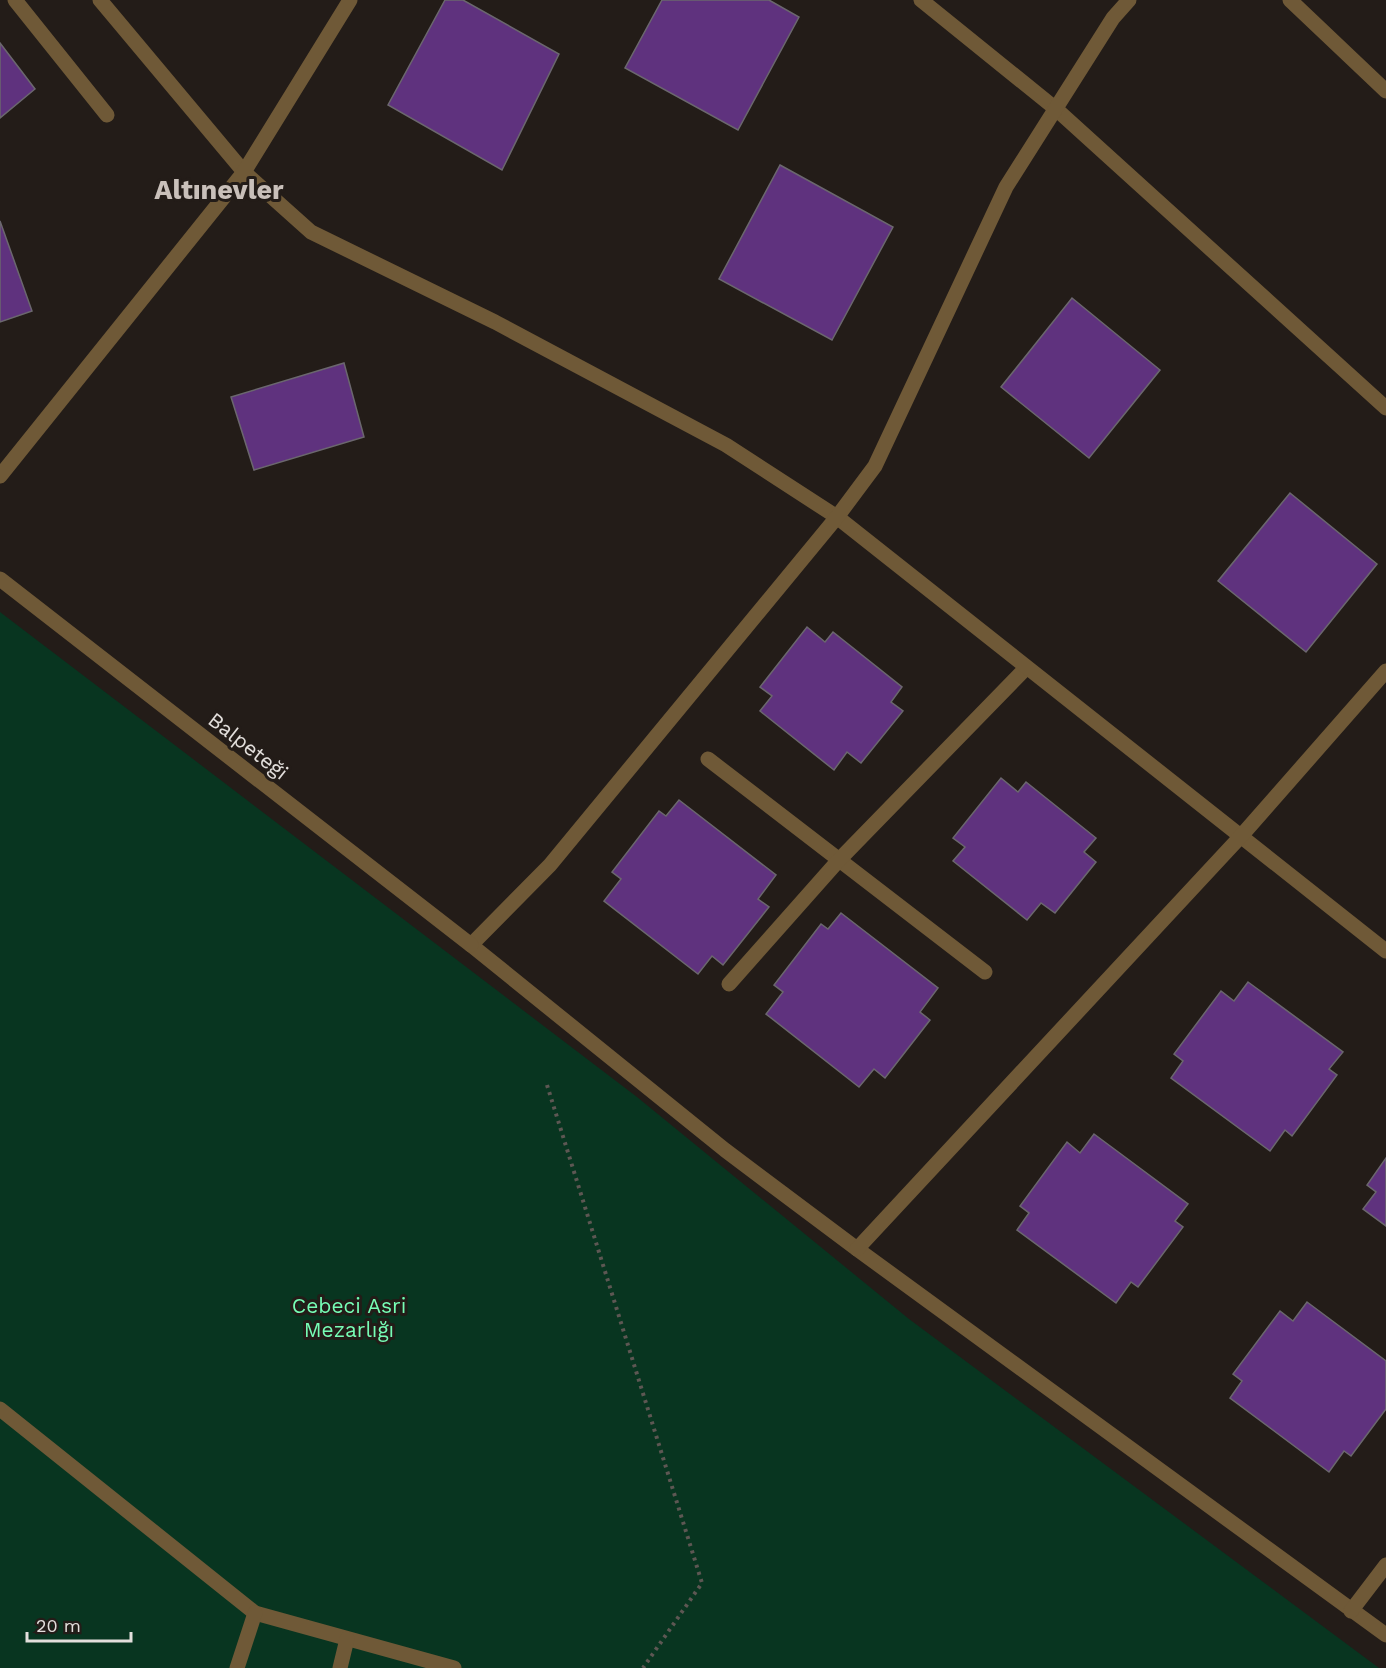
<svg xmlns="http://www.w3.org/2000/svg" width="1386" height="1668" viewBox="0 0 1386 1668" font-family="'Work Sans',sans-serif">
  <style>
    .green { fill: #083520 }
    .building { fill: #5f327e; stroke: #6b676e; stroke-width: 1.5 }
    .lines { fill: none; stroke-linecap: round; stroke-linejoin: round }
    .path { stroke: #5d5753; stroke-width: 4; stroke-dasharray: 3 4.5; stroke-linecap: butt }
    .lane { stroke: #6f5937; stroke-width: 15 }
    .street { stroke: #6f5937; stroke-width: 15 }
    .labels { text-anchor: middle; stroke-width: 6; stroke-linejoin: round; paint-order: stroke }
    .street-label { font-size: 21px; fill: #e3dfdc; stroke: #231c18 }
    .park-label { font-size: 21px; fill: #76fdb5; stroke: #231c18 }
    .district-label { font-size: 27px; font-weight: bold; fill: #c9c0ba; stroke: #231c18 }
  </style>
  <rect width="100%" height="100%" fill="#231c18"/>
  <polygon class="green" points="0,612 637,1097 909,1319 1379,1668 0,1668"/>
  <g class="building">
    <polygon points="445,0 463,0 559,54 502,170 388,105"/>
    <polygon points="662,0 769,0 799,17 738,130 625,68"/>
    <polygon points="0,43 35,89 0,118"/>
    <polygon points="780,165 893,227 832,340 719,279"/>
    <polygon points="0,221 32,311 0,322"/>
    <polygon points="1072,298 1160,370 1089,458 1001,387"/>
    <polygon points="344,363 364,437 254,470 231,397"/>
    <polygon points="1290,493 1377,564 1306,652 1218,581"/>
    <polygon points="807,627 825,642 833,632 902,687 891,702 903,711 861,763 847,752 834,770 760,711 772,696 760,687"/>
    <polygon points="1001,778 1018,792 1026,782 1096,838 1084,852 1096,862 1055,913 1041,903 1027,920 953,861 965,847 953,838"/>
    <polygon points="679,800 776,875 758,899 769,907 723,965 712,956 698,974 604,901 621,879 612,872 659,811 666,816"/>
    <polygon points="841,913 938,988 920,1012 930,1020 885,1078 874,1069 859,1087 766,1014 783,992 774,985 821,924 828,929"/>
    <polygon points="1248,982 1343,1052 1329,1069 1337,1075 1292,1136 1285,1130 1270,1151 1171,1078 1183,1061 1174,1054 1221,991 1234,1001"/>
    <polygon points="1094,1134 1188,1204 1175,1221 1183,1227 1138,1287 1131,1282 1116,1303 1017,1230 1029,1213 1020,1206 1067,1142 1080,1153"/>
    <polygon points="1386,1158 1386,1226 1363,1209 1376,1192 1367,1185"/>
    <polygon points="1307,1302 1386,1361 1386,1409 1351,1456 1344,1451 1329,1472 1230,1398 1242,1381 1233,1374 1280,1311 1293,1321"/>
  </g>
  <g class="lines">
    <polyline class="path" points="547,1085 702,1583 643,1668"/>
    <g class="lane">
      <polyline points="15,0 107,115"/>
      <polyline points="1290,0 1386,91"/>
      <polyline points="708,759 985,972"/>
      <polyline points="729,984 838,861 1026,668"/>
      <polyline points="0,1409 255,1613 454,1668"/>
      <polyline points="237,1668 255,1613"/>
      <polyline points="340,1668 347,1639"/>
    </g>
    <g class="street">
      <polyline points="100,0 244,172 311,232 495,322 726,445 837,517 1386,951"/>
      <polyline points="921,0 1056,109 1386,408"/>
      <polyline points="1129,0 1113,18 1006,187 875,466 837,517 550,865 471,945 725,1150 857,1249 1386,1635"/>
      <polyline points="0,476 244,172 350,0"/>
      <polyline points="0,579 471,945"/>
      <polyline points="857,1249 1242,835 1386,671"/>
      <polyline points="1351,1611 1386,1565"/>
    </g>
  </g>
  <g class="labels">
    <g class="street-label">
      <text transform="translate(248 746) rotate(38)" y="7">Balpeteği</text>
    </g>
    <g class="park-label">
      <text x="349" y="1313">Cebeci Asri<tspan x="349" dy="24">Mezarlığı</tspan></text>
    </g>
    <g class="district-label">
      <text x="219" y="199">Altınevler</text>
    </g>
  </g>
  <path d="M27 1632v9h104v-9" fill="none" stroke="#e3dfdc" stroke-width="3"/>
  <text x="36" y="1632" font-size="18" fill="#e3dfdc" stroke="#231c18" stroke-width="4.5" paint-order="stroke">20 m</text>
</svg>
